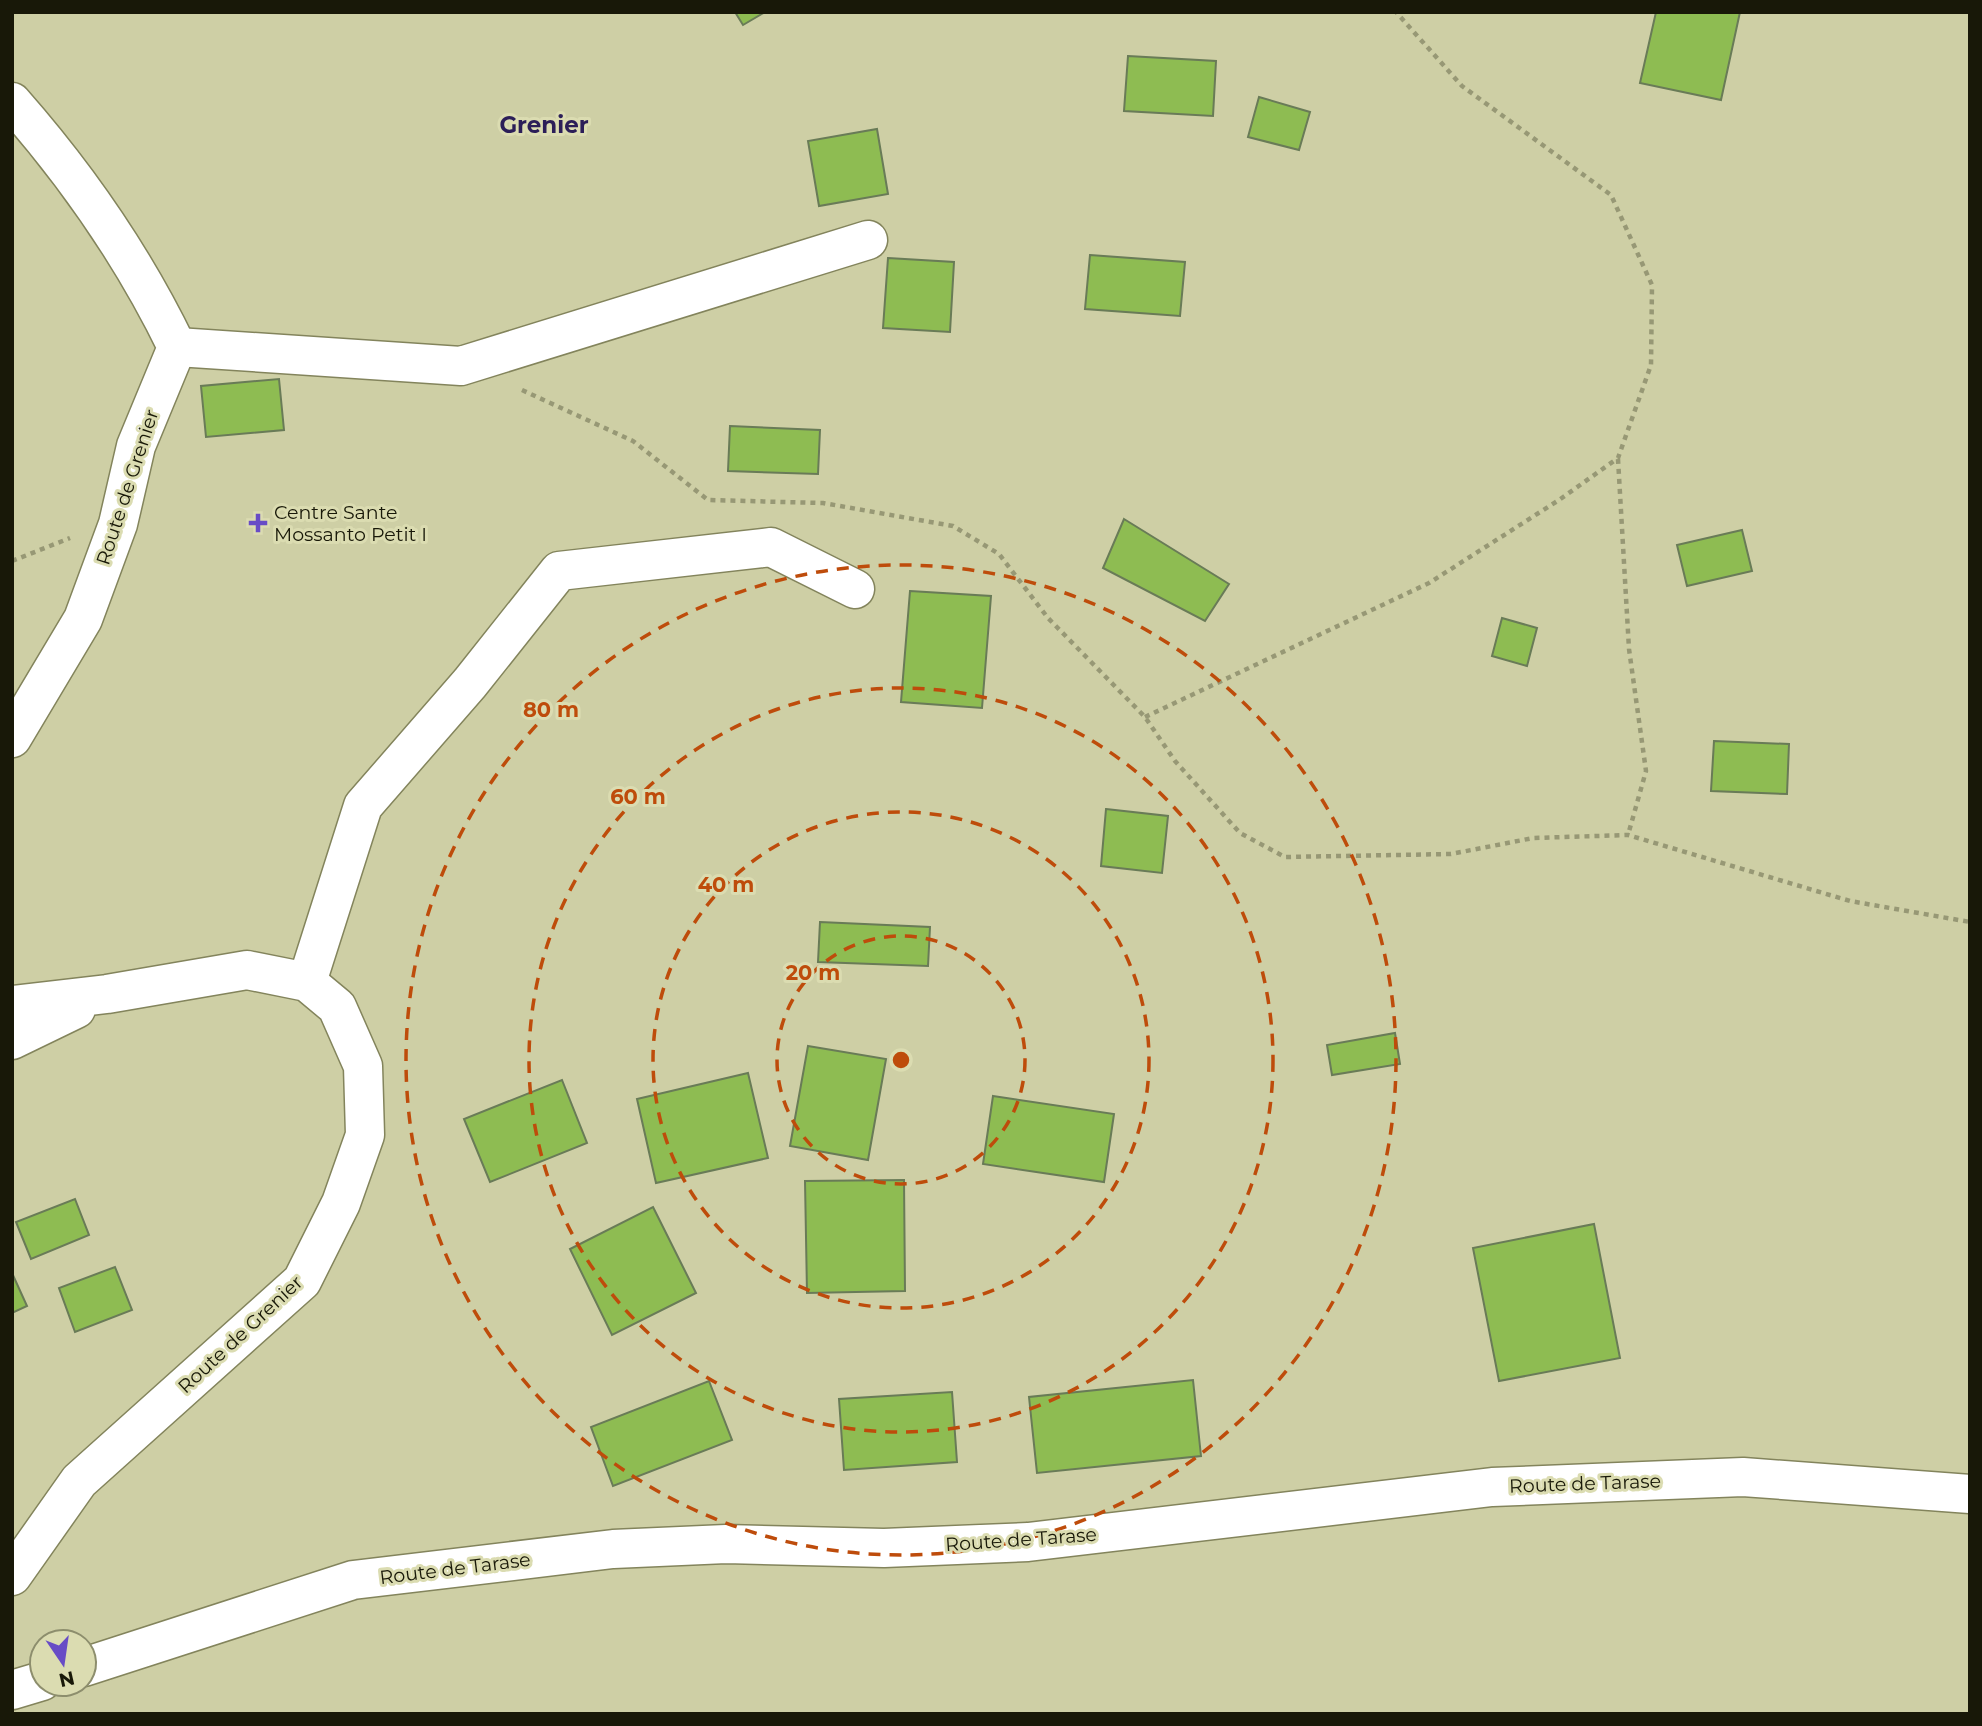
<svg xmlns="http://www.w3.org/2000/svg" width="1982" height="1726" viewBox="0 0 1982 1726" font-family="Montserrat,sans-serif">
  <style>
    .building { fill: #8ebc52; stroke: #697b57; stroke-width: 2 }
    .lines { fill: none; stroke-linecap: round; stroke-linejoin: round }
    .minor-casing { stroke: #83845c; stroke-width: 41 }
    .path { stroke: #979875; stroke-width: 4.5; stroke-dasharray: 5 5; stroke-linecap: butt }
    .minor { stroke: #fff; stroke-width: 38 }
    .ring { fill: none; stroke: #be4c0b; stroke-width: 3.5; stroke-dasharray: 12 9 }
    .poi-dot { fill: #684cc6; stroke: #dbdcb1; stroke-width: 2.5 }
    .labels { text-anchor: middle; stroke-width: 6; stroke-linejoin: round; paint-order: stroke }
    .street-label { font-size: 19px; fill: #181808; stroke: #dbdcb1 }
    .poi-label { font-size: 19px; fill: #181808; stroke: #dbdcb1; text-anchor: start }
    .quarter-label { font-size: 23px; font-weight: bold; fill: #2b1e58; stroke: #dbdcb1 }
    .centre { fill: #be4c0b; stroke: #dbdcb1; stroke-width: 3.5 }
    .ring-label { font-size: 21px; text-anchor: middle; font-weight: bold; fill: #be4c0b; stroke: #dbdcb1; stroke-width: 6; stroke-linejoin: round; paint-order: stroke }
  </style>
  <rect width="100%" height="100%" fill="#cecfa5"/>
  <g class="building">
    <polygon points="735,12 765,12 743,25"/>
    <polygon points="1656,12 1740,12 1721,100 1640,83"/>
    <polygon points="1128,56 1216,61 1213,116 1124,111"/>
    <polygon points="1259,97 1310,112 1299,150 1248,137"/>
    <polygon points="877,129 888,194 819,206 808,141"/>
    <polygon points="1090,255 1185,262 1180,316 1085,309"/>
    <polygon points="888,258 954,262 950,332 883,328"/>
    <polygon points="279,379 284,430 206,437 201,386"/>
    <polygon points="730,426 820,430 818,474 728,471"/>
    <polygon points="1124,519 1229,584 1205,621 1103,568"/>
    <polygon points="1742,530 1752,571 1687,586 1677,545"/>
    <polygon points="910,591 991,596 982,708 901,702"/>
    <polygon points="1502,618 1537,628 1527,666 1492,656"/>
    <polygon points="1714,741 1789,744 1787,794 1711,791"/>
    <polygon points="1106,809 1168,816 1162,873 1101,866"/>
    <polygon points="820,922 930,927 928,966 818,962"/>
    <polygon points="1395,1033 1400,1064 1332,1075 1327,1045"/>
    <polygon points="808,1046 886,1059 868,1160 790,1146"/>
    <polygon points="748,1073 768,1158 656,1183 637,1099"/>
    <polygon points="562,1080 587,1143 490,1182 464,1119"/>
    <polygon points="993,1096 1114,1114 1104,1182 983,1164"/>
    <polygon points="904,1180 905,1291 807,1293 805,1181"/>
    <polygon points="75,1199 89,1235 31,1259 16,1222"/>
    <polygon points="653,1207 696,1293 612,1335 570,1249"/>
    <polygon points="1594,1224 1620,1358 1499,1381 1473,1248"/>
    <polygon points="115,1267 132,1310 75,1332 59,1288"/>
    <polygon points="12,1273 27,1306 12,1313"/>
    <polygon points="1193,1380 1201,1456 1037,1473 1029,1397"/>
    <polygon points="709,1381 732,1440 613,1486 591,1427"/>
    <polygon points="952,1392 957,1462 844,1470 839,1399"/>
  </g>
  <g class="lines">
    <defs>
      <g id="minor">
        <path d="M 12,102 C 79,178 133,256 177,347 L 136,446 L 118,524 L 83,619 L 12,738"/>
        <polyline points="177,347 461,366 868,240"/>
        <polyline points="307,982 363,806 470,683 559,571 771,547 855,589"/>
        <polyline points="12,1005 107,994 247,970 307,982 337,1007 363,1066 365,1135 341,1203 302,1281 79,1481 12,1576"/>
        <polyline points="12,1040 76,1009"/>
        <polyline points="84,1667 353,1580 613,1549 726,1544 884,1548 1028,1542 1492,1487 1743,1477 1970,1494"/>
        <polyline points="12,1690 42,1681"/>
      </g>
    </defs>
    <use href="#minor" class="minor-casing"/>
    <g class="path">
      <polyline points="522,390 633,441 708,500 823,503 953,526 999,554 1048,618 1145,717 1175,761 1240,833 1285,857 1451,854 1533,838 1628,835 1850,901 1970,922"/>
      <polyline points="1618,459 1629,649 1646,771 1628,835"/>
      <polyline points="12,561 70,538"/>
      <polyline points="1145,717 1429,583 1559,500 1618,458 1651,365 1652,285 1611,195 1462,86 1396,12"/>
    </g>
    <use href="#minor" class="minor"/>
  </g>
  <g class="ring">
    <circle cx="901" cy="1060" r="124"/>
    <circle cx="901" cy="1060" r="248"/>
    <circle cx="901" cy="1060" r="372"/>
    <circle cx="901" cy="1060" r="495"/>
  </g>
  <path class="poi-dot" d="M254.5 512.5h7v7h7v7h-7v7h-7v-7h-7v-7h7z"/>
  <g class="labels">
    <g class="street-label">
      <text transform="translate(127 487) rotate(-72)" y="7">Route de Grenier</text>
      <text transform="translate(240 1334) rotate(-43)" y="7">Route de Grenier</text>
      <text transform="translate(1585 1483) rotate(-2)" y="7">Route de Tarase</text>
      <text transform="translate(1021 1539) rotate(-4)" y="7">Route de Tarase</text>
      <text transform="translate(455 1568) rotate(-7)" y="7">Route de Tarase</text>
    </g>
    <g class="poi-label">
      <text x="274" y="519">Centre Sante<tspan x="274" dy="22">Mossanto Petit I</tspan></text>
    </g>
    <g class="quarter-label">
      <text x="544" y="133">Grenier</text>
    </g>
  </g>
  <circle cx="901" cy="1060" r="10" class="centre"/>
  <g class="ring-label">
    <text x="551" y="717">80 m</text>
    <text x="638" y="804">60 m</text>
    <text x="726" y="892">40 m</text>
    <text x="813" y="980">20 m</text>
  </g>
  <rect width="1982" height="1726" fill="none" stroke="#181808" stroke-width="28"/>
  <g transform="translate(63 1663) rotate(167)"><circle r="33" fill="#dbdcb1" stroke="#8d8e6d" stroke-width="2"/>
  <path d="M0-5L12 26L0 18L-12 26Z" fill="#684cc6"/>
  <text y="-10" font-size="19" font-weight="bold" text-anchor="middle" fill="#181808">N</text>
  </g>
</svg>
